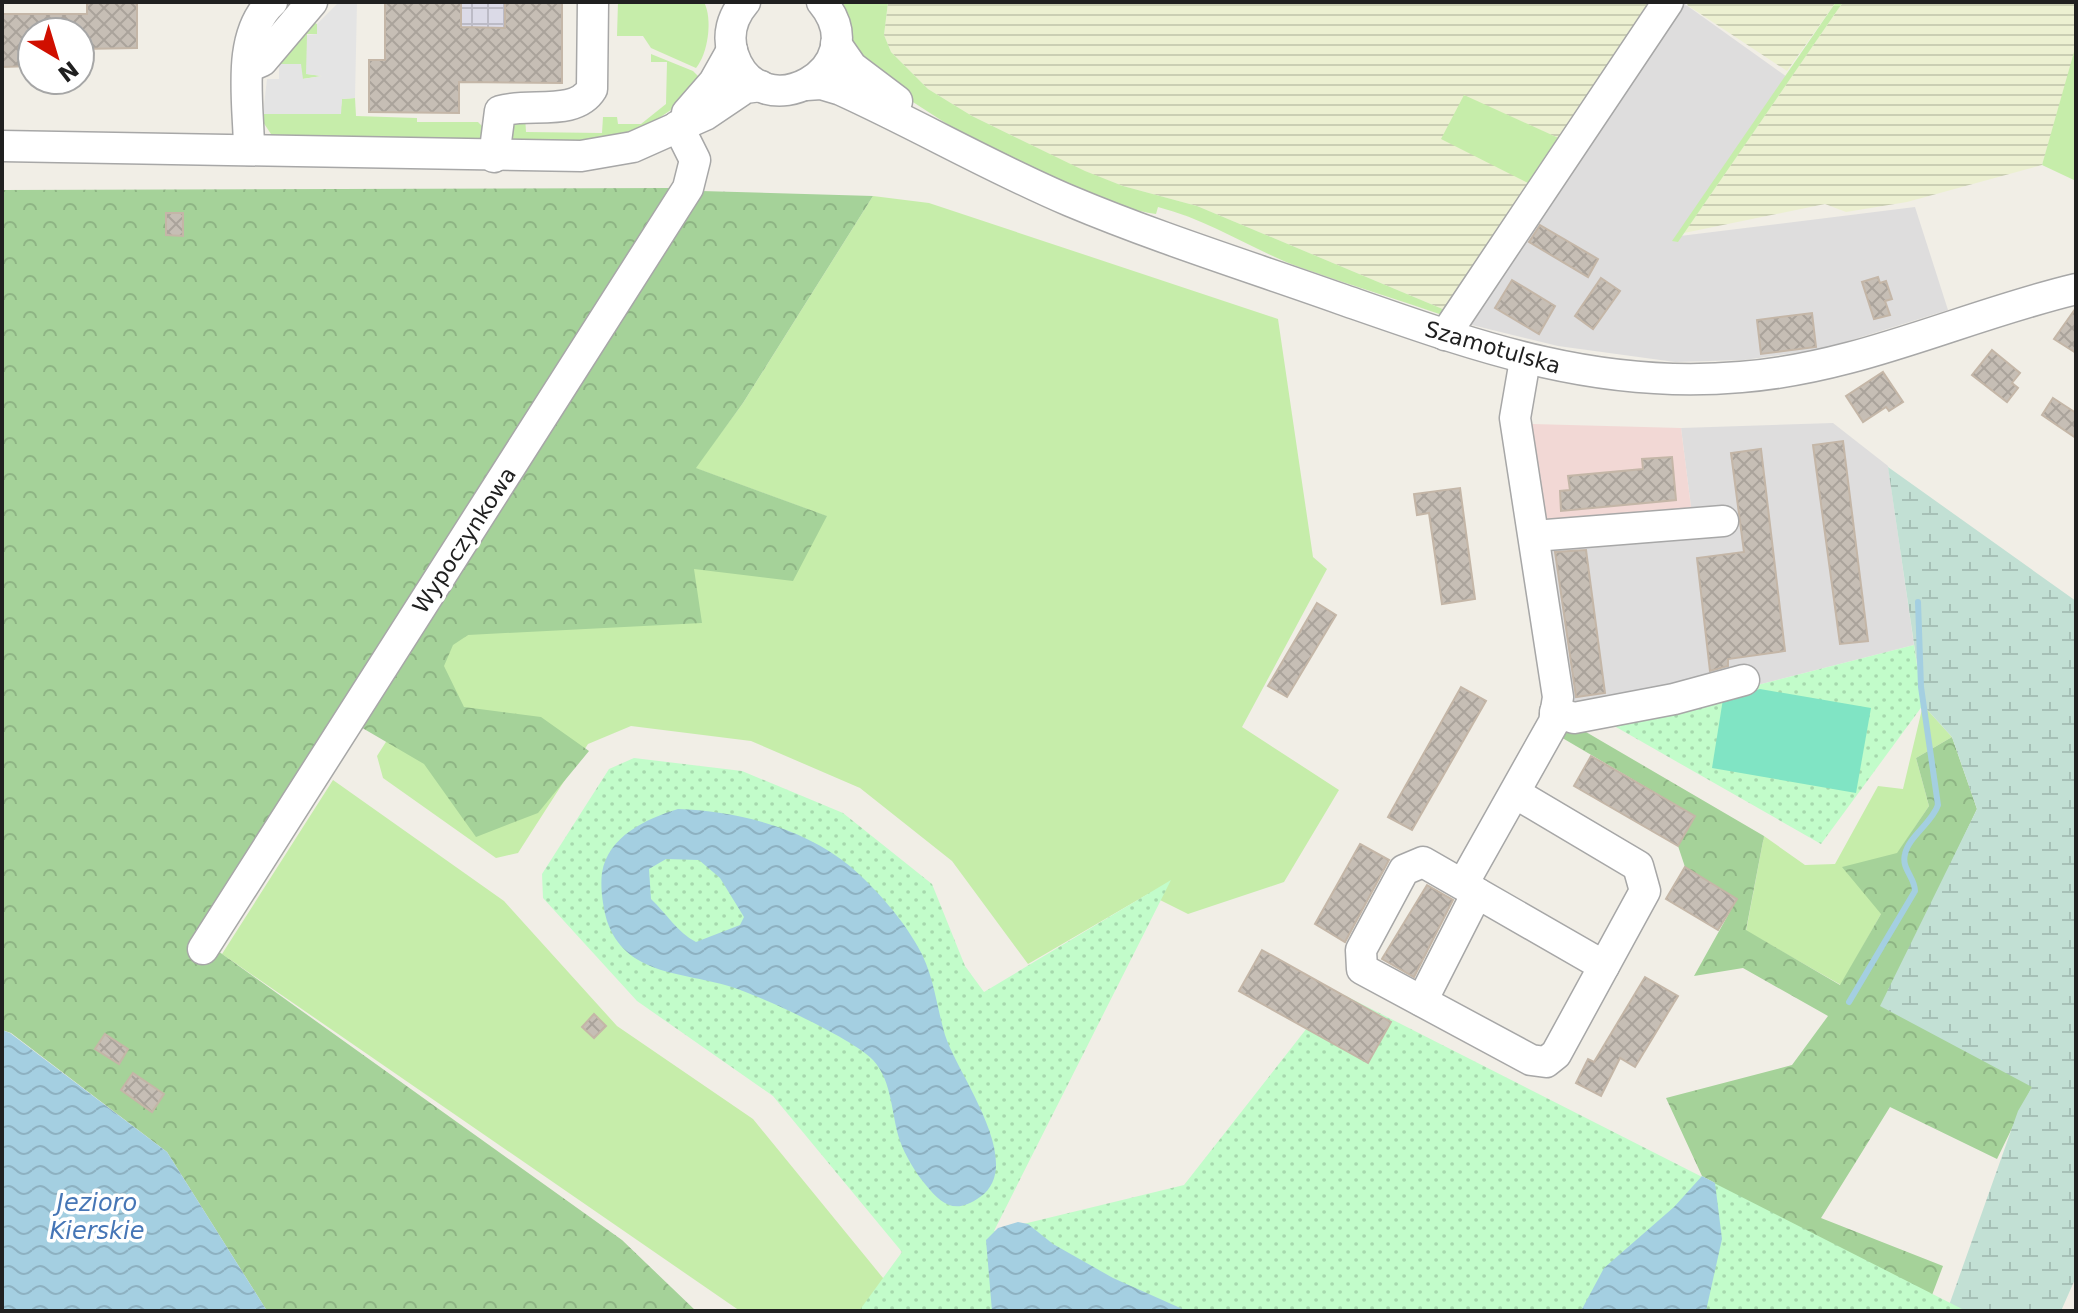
<svg xmlns="http://www.w3.org/2000/svg" width="2078" height="1313" viewBox="0 0 2078 1313" font-family="'DejaVu Sans',sans-serif">
  <style>
    .residential { fill: #dedddd }
    .commercial { fill: #f2d8d5 }
    .farmland { fill: url(#farmland-rules) }
    .grass { fill: #c6edaa }
    .forest { fill: url(#forest-crowns) }
    .wetland { fill: url(#wetland-marsh) }
    .park { fill: url(#park-dots) }
    .pitch { fill: #80e4c4 }
    .parking { fill: #e4e4e4 }
    .plaza { fill: url(#plaza-grid) }
    .water { fill: url(#water-waves); fill-rule: evenodd }
    .lines { fill: none; stroke-linecap: round; stroke-linejoin: round }
    .stream { stroke: #a4cfe1; stroke-width: 6 }
    .building { fill: url(#building-cross-hatch); stroke: #c4b6a7; stroke-width: 2 }
    .minor-casing { stroke: #a7a7a7; stroke-width: 33 }
    .minor { stroke: #fff; stroke-width: 30 }
    .labels { text-anchor: middle; stroke-width: 7; stroke-linejoin: round; paint-order: stroke }
    .street-label { font-size: 22px; fill: #202020; stroke: #fff }
    .water-label { font-size: 24px; font-style: italic; fill: #4676b6; stroke: #fff }
  </style>
  <defs>
    <pattern id="farmland-rules" width="6" height="5" patternUnits="userSpaceOnUse" patternTransform="scale(2)"><rect width="6" height="5" fill="#ecf0d1"/><path d="M0 2.5h6" fill="none" stroke="#caceb3"/></pattern>
    <pattern id="forest-crowns" width="20" height="18" patternUnits="userSpaceOnUse" patternTransform="scale(2)"><rect width="20" height="18" fill="#a5d299"/><path d="M2 6a3 3 0 1 1 6 0M12 15a3 3 0 1 1 6 0" fill="none" stroke="#8eb484"/></pattern>
    <pattern id="wetland-marsh" width="20" height="14" patternUnits="userSpaceOnUse" patternTransform="scale(2)"><rect width="20" height="14" fill="#c2e0d4"/><path d="M1 5h8M5 5V1M11 12h8M15 12V8" fill="none" stroke="#a6c0b6"/></pattern>
    <pattern id="park-dots" width="8" height="8" patternUnits="userSpaceOnUse" patternTransform="scale(2)"><rect width="8" height="8" fill="#c2fcca"/><path d="M2 2h.1M6 6h.1" fill="none" stroke="#a6d8ad" stroke-width="1.8" stroke-linecap="round"/></pattern>
    <pattern id="plaza-grid" width="8" height="8" patternUnits="userSpaceOnUse" patternTransform="scale(2)"><rect width="8" height="8" fill="#dbdae7"/><path d="M0 4h8M4 0v8" fill="none" stroke="#bcbbc6"/></pattern>
    <pattern id="water-waves" width="16" height="10" patternUnits="userSpaceOnUse" patternTransform="scale(2)"><rect width="16" height="10" fill="#a4cfe1"/><path d="M0 5q4-4 8 0t8 0" fill="none" stroke="#8db1c1"/></pattern>
    <pattern id="building-cross-hatch" width="8" height="8" patternUnits="userSpaceOnUse" patternTransform="scale(2)"><rect width="8" height="8" fill="#c6beb5"/><path d="M0 0l8 8M0 8l8-8" fill="none" stroke="#aaa39b"/></pattern>
  </defs>
  <rect width="100%" height="100%" fill="#f1eee6"/>
  <g class="residential">
    <polygon points="1682,2 1787,77 1680,236 1915,207 1948,310 1823,349 1744,360 1675,362 1558,346 1464,323"/>
    <polygon points="1833,423 1888,466 1914,645 1609,723 1568,700 1545,528 1692,515 1681,428"/>
  </g>
  <polygon class="commercial" points="1532,424 1681,428 1692,515 1545,528"/>
  <g class="farmland">
    <polygon points="888,2 1659,2 1563,140 1464,96 1534,186 1445,310 1197,206 1123,186 1084,171 972,116 928,89 891,52 884,35"/>
    <polygon points="1689,2 1836,2 1787,71 1687,5"/>
    <polygon points="1843,2 2076,2 2076,49 2042,165 1907,202 1846,212 1825,204 1684,233"/>
  </g>
  <g class="grass">
    <path d="M 618,2 L 704,2 C 713,19 708,54 696,68 L 651,48 L 643,36 L 617,36 Z"/>
    <path d="M 844,2 L 888,2 L 884,35 L 891,52 L 928,89 L 972,116 L 1085,171 L 1123,186 L 1197,206 L 1445,310 L 1451,318 C 1400,300 1349,285 1299,267 C 1251,249 1209,220 1158,207 L 1156,214 C 1077,203 967,139 901,94 C 889,86 869,77 861,65 C 849,46 841,24 844,2 Z"/>
    <polygon points="1836,2 1843,2 1678,242 1672,241"/>
    <polygon points="313,22 317,24 317,34 307,34 307,74 322,76 302,79 279,64"/>
    <polygon points="2076,45 2076,181 2042,165"/>
    <path d="M 651,54 L 693,71 L 704,82 C 653,129 627,140 558,145 C 540,146 526,150 510,139 L 511,123 L 525,116 L 526,132 L 602,133 L 603,117 L 617,117 L 618,124 L 641,124 L 666,104 L 667,62 L 651,62 Z"/>
    <polygon points="1464,95 1563,140 1534,186 1441,139"/>
    <polygon points="355,98 356,116 417,118 417,122 478,122 484,128 483,138 478,142 275,140 263,122 263,114 340,114 342,99"/>
    <polygon points="873,196 929,203 1278,319 1313,557 1327,569 1242,727 1339,790 1284,882 1188,914 1148,894 1028,964 952,861 860,788 751,741 631,726 588,744 518,853 496,858 383,778 377,756 538,503 826,516 695,468 743,403"/>
    <polygon points="1923,705 1952,737 1916,758 1929,806 1897,854 1881,914 1841,985 1746,931 1764,836 1805,865 1835,864 1878,786 1903,789"/>
    <polygon points="333,780 504,901 617,1026 753,1119 910,1311 740,1311 222,954"/>
  </g>
  <g class="forest">
    <polygon points="673,188 197,936 622,1240 696,1311 267,1311 167,1152 11,1033 2,1030 2,190"/>
    <polygon points="701,191 873,196 743,403 696,468 827,516 793,581 694,569 702,623 468,635 453,645 444,666 464,707 541,717 589,751 538,813 476,837 424,764 359,726"/>
    <polygon points="1574,725 1764,836 1746,930 1840,985 1881,914 1842,867 1897,853 1929,806 1916,758 1952,737 1977,809 1946,874 2032,1087 1997,1159 1890,1107 1821,1218 1943,1266 1926,1311 1706,1311 1715,1183 1702,1176 1666,1098 1792,1065 1828,1016 1743,968 1694,976 1737,899 1685,867 1678,846 1695,816 1559,736"/>
  </g>
  <polygon class="wetland" points="1888,467 2076,601 2076,1277 2061,1311 1947,1311 2018,1111 2032,1087 1880,1006 1977,809 1952,737 1923,705"/>
  <g class="park">
    <polygon points="1914,645 1923,705 1821,844 1609,723"/>
    <polygon points="634,758 742,771 843,813 932,884 965,966 984,992 1171,880 994,1231 1184,1185 1336,991 1966,1311 859,1311 902,1252 773,1096 637,1001 543,898 542,874 609,769"/>
  </g>
  <polygon class="pitch" points="1760,689 1871,708 1856,793 1712,768 1723,699"/>
  <polygon class="parking" points="339,2 357,2 355,98 342,99 341,114 263,114 267,79 279,79 279,64 301,64 303,79 322,76 306,74 307,35 317,34 317,24"/>
  <polygon class="plaza" points="461,2 505,2 505,28 461,27"/>
  <g class="water">
    <path d="M 678,809 C 737,811 805,828 851,867 C 876,889 902,918 918,947 C 934,974 936,1005 945,1035 C 957,1074 1027,1164 980,1197 C 955,1215 942,1205 925,1184 C 915,1172 905,1155 900,1141 C 891,1115 893,1082 873,1060 C 852,1038 755,993 725,985 C 679,972 625,974 607,921 C 603,907 600,888 602,873 C 608,836 646,819 678,809 ZM 666,859 L 699,860 L 720,878 L 744,917 L 740,925 L 696,942 C 677,932 667,914 651,899 L 649,869 Z"/>
    <polygon points="2,1030 10,1033 167,1152 267,1311 2,1311"/>
    <polygon points="1702,1176 1715,1183 1722,1239 1706,1311 1581,1311 1604,1268 1674,1207"/>
    <polygon points="1018,1222 1028,1224 1053,1244 1113,1278 1187,1311 992,1311 986,1240 998,1228"/>
  </g>
  <g class="lines">
    <path class="stream" d="M 1849,1002 L 1915,891 C 1915,877 1901,869 1905,854 C 1909,836 1932,823 1938,805 L 1921,687 L 1918,602"/>
  </g>
  <g class="building">
    <polygon points="87,2 137,2 137,48 80,49 80,32 32,32 32,66 2,67 2,14 87,14"/>
    <polygon points="385,2 461,2 461,27 505,28 505,2 562,2 562,83 459,82 459,113 369,112 369,60 385,60"/>
    <polygon points="166,213 183,213 183,236 166,235"/>
    <polygon points="1540,225 1598,259 1588,277 1529,242"/>
    <polygon points="1878,277 1880,283 1886,281 1892,299 1885,301 1890,315 1874,319 1862,282"/>
    <polygon points="1601,278 1620,291 1593,329 1575,316"/>
    <polygon points="1512,280 1555,306 1539,334 1495,308"/>
    <polygon points="2076,308 2076,353 2054,339"/>
    <polygon points="1812,313 1816,347 1761,354 1757,320"/>
    <polygon points="1992,350 2020,373 2012,383 2018,388 2007,402 1972,375"/>
    <polygon points="1883,372 1903,402 1889,411 1886,407 1863,422 1846,396"/>
    <polygon points="2053,398 2076,413 2076,438 2042,415"/>
    <polygon points="1843,441 1868,641 1840,644 1813,445"/>
    <polygon points="1761,449 1785,651 1728,659 1728,666 1710,671 1697,558 1744,552 1731,453"/>
    <polygon points="1672,457 1676,500 1561,511 1560,491 1570,490 1568,476 1643,469 1642,459"/>
    <polygon points="1460,488 1475,599 1442,604 1429,513 1417,515 1414,494"/>
    <polygon points="1586,550 1605,693 1576,697 1555,552"/>
    <polygon points="1317,603 1336,615 1287,697 1268,686"/>
    <polygon points="1461,687 1486,701 1412,830 1388,817"/>
    <polygon points="1591,756 1695,816 1678,846 1574,786"/>
    <polygon points="1360,844 1389,860 1345,942 1315,924"/>
    <polygon points="1685,867 1737,899 1718,930 1666,899"/>
    <polygon points="1427,885 1453,900 1414,977 1382,959"/>
    <polygon points="1262,950 1391,1022 1368,1063 1239,991"/>
    <polygon points="1645,977 1678,996 1635,1067 1620,1058 1601,1096 1576,1083 1588,1059 1594,1062"/>
    <polygon points="594,1014 606,1026 594,1038 582,1027"/>
    <polygon points="105,1034 128,1049 119,1064 95,1049"/>
    <polygon points="133,1073 164,1094 152,1112 121,1090"/>
  </g>
  <g class="lines">
    <defs>
      <g id="minor">
        <path d="M 745,2 C 732,17 727,35 733,54 C 759,133 878,69 822,2"/>
        <polyline points="836,44 852,67 897,101"/>
        <polyline points="248,67 262,61 312,2"/>
        <path d="M 806,85 L 821,84 L 841,90 C 918,125 992,168 1070,201 C 1158,238 1251,267 1341,299 C 1476,346 1595,390 1741,377 C 1859,368 1963,316 2076,289"/>
        <polyline points="687,113 714,82 732,50"/>
        <polyline points="2,146 581,156 633,147 705,115 745,88 761,86"/>
        <path d="M 249,150 C 249,104 235,36 272,2"/>
        <path d="M 494,157 L 500,111 C 530,102 575,117 592,89 L 593,2"/>
        <polyline points="1445,335 1668,2"/>
        <polyline points="1534,536 1723,521"/>
        <polyline points="1555,712 1574,718 1674,699 1744,680"/>
        <polyline points="1463,884 1554,722 1558,697 1515,418 1525,360"/>
        <polyline points="1477,893 1423,862 1404,870 1361,950 1362,969 1531,1060 1546,1062 1556,1054 1645,891 1638,866 1515,793"/>
        <polyline points="203,949 688,188 695,160 678,126"/>
        <polyline points="1422,1001 1477,893 1604,966"/>
      </g>
    </defs>
    <use href="#minor" class="minor-casing"/>
    <use href="#minor" class="minor"/>
  </g>
  <g class="labels">
    <g class="street-label">
      <text transform="translate(1493 347) rotate(16)" y="8">Szamotulska</text>
      <text transform="translate(464 540) rotate(-57)" y="8">Wypoczynkowa</text>
    </g>
    <g class="water-label">
      <text x="97" y="1211">Jezioro<tspan x="97" dy="28">Kierskie</tspan></text>
    </g>
  </g>
  <rect width="2078" height="1313" fill="none" stroke="#202020" stroke-width="8"/>
  <g transform="translate(56 56) rotate(142)"><circle r="38" fill="#ffffff" stroke="#a6a6a6" stroke-width="2"/>
  <path d="M0-6L14 30L0 20L-14 30Z" fill="#d00f00"/>
  <text y="-12" font-size="22" font-weight="bold" text-anchor="middle" fill="#202020">N</text>
  </g>
</svg>
